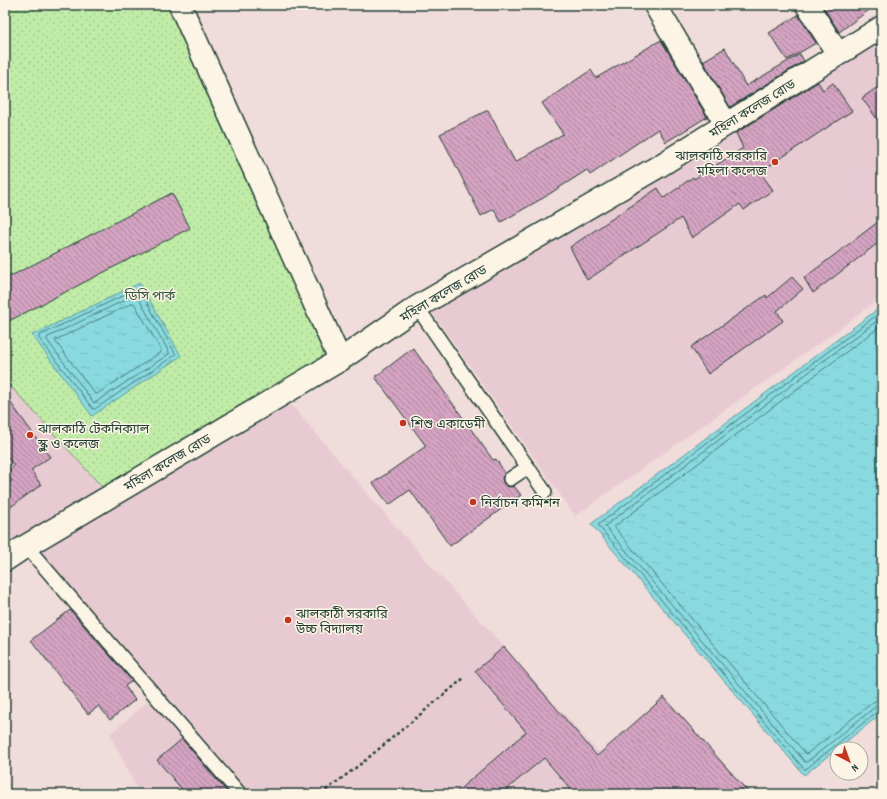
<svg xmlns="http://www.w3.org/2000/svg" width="887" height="799" viewBox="0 0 887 799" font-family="Dekko,'Noto Sans Bengali',sans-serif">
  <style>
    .built { fill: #e8cbd2 }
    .park { fill: url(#park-dots); stroke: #70946e }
    .water { fill: url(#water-ripples); stroke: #5f9b9b }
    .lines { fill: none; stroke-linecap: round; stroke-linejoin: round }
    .shore { stroke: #497c79; stroke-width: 1 }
    .building { fill: url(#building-back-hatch); stroke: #1f3d34 }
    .lane-casing { stroke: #1f3d34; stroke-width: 16 }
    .street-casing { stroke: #1f3d34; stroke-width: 25 }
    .path { stroke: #1f3d34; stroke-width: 2.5; stroke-dasharray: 3 3; stroke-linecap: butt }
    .lane { stroke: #fcf5e5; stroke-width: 13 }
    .street { stroke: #fcf5e5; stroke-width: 22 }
    .poi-dot { fill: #c8321e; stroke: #fcf5e5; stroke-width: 1.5 }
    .labels { text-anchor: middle; stroke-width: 3; stroke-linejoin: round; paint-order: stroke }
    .street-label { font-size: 13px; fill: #1f3d34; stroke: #fcf5e5 }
    .poi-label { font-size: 13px; fill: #1f3d34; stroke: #fcf5e5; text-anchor: start }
    .park-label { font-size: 13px; fill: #375745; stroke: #fcf5e5 }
  </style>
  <defs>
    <pattern id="park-dots" width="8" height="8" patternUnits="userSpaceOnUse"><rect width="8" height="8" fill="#c0eca8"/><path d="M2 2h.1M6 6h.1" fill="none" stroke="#a5cb91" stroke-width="1.8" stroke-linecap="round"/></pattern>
    <pattern id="water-ripples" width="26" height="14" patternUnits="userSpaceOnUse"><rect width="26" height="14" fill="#89dae0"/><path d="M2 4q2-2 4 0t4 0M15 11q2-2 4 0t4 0" fill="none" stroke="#76bcc1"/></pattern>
    <pattern id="building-back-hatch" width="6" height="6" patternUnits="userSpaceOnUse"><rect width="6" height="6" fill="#d4a3c1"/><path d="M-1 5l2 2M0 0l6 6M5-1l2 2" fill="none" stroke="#ab869e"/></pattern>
  </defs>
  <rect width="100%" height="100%" fill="#f0dcda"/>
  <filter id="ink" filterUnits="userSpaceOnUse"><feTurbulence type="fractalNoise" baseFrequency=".025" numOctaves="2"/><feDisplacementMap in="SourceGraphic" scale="8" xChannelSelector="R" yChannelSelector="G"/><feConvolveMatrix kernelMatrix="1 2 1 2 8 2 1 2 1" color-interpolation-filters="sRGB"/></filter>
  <g filter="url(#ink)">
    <g class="built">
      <polygon points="882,27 882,296 838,330 575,516 431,311"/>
      <polygon points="5,380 104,489 5,553"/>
      <polygon points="289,402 390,520 636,794 139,794 110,734 158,693 36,547"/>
    </g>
    <polygon class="park" points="5,5 180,5 334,354 104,489 5,380"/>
    <g class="water">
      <polygon points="140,283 181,356 92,416 32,335"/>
      <polygon points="882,306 882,713 804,775 591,524"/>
    </g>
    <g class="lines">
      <g class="shore">
        <polygon points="138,289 140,290 175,353 175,355 95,409 93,409 39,338 39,336"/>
        <polygon points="136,295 137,296 169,352 169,354 96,402 94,403 47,340 47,338"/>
        <polygon points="134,303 161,350 161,352 97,394 95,394 56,342 56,340"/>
        <polyline points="882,311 599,524 598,525 804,769 806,769 878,711 882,711"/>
        <polyline points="882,317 606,525 605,526 805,762 807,762 875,707 882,706"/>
        <polyline points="882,325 615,526 614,527 806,754 808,753 872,703 877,700 882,700"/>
      </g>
    </g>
    <g class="building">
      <polygon points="822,5 876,5 839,32"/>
      <polygon points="798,15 816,43 787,60 769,33"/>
      <polygon points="661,40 707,117 666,142 658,129 590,175 587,170 543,198 501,222 494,209 481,216 440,134 488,110 515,162 563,134 542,103 591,70 596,78"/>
      <polygon points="725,48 746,86 800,54 804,61 730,107 703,61"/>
      <polygon points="818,82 823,90 833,83 852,111 760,172 773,190 744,210 740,204 692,238 681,218 587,280 570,247 658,188 664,198 693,177 694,179 743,148 736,133"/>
      <polygon points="882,84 882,126 862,98"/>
      <polygon points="172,193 190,228 5,323 5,279"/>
      <polygon points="882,219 882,240 813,293 804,278"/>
      <polygon points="792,277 803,289 777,311 783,321 708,374 691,347 766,295 767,298"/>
      <polygon points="413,348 493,460 496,459 505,473 503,476 502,479 504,484 507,486 510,487 514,486 521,495 450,546 410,490 389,505 373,483 426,446 375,377"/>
      <polygon points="5,395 50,457 31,470 41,485 5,511 5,486 12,481 6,473 14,466 5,454"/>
      <polygon points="70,610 132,681 125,686 135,700 110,720 99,706 88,714 31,640"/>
      <polygon points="504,647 597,756 664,697 750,794 575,794 544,758 501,794 454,794 526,732 475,671"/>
      <polygon points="182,739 229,794 186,794 157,760"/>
    </g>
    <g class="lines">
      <defs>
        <g id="lane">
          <polyline points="417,307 545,492"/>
          <polyline points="510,479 528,467"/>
          <polyline points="26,546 240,794"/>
        </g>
        <g id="street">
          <polyline points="180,5 340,360"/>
          <polyline points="655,5 726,124"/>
          <polyline points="807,5 838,54"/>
          <polyline points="5,560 26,546 340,360 417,307 661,165 882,27"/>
        </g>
      </defs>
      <use href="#lane" class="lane-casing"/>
      <use href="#street" class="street-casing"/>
      <polyline class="path" points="321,794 362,763 464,678"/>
      <use href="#lane" class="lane"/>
      <use href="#street" class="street"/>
    </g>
  </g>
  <g class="poi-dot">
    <circle cx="775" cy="162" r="4"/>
    <circle cx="403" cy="423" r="4"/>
    <circle cx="30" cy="435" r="4"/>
    <circle cx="473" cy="502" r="4"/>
    <circle cx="288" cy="620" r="4"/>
  </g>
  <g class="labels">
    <g class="street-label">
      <text transform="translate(752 108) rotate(-32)" y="5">মহিলা কলেজ রোড</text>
      <text transform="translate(443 293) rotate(-31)" y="5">মহিলা কলেজ রোড</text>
      <text transform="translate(167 462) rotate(-31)" y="5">মহিলা কলেজ রোড</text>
    </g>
    <g class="poi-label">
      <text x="767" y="160" text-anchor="end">ঝালকাঠি সরকারি<tspan x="767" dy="15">মহিলা কলেজ</tspan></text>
      <text x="411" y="428">শিশু একাডেমী</text>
      <text x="38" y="433">ঝালকাঠি টেকনিক্যাল<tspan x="38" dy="15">স্কুল ও কলেজ</tspan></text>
      <text x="481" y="507">নির্বাচন কমিশন</text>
      <text x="296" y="618">ঝালকাঠী সরকারি<tspan x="296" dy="15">উচ্চ বিদ্যালয়</tspan></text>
    </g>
    <g class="park-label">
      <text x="150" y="300">ডিসি পার্ক</text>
    </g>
  </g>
  <rect width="887" height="799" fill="none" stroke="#fcf5e5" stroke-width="20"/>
  <rect x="10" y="10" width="867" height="779" fill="none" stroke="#1f3d34" stroke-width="1.5" filter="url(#ink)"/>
  <g transform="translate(849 761) rotate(139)"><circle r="19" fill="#fcf5e5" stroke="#a4ab9e"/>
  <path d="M0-3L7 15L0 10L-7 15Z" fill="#c8321e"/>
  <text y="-6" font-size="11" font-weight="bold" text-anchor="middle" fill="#1f3d34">N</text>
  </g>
</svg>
